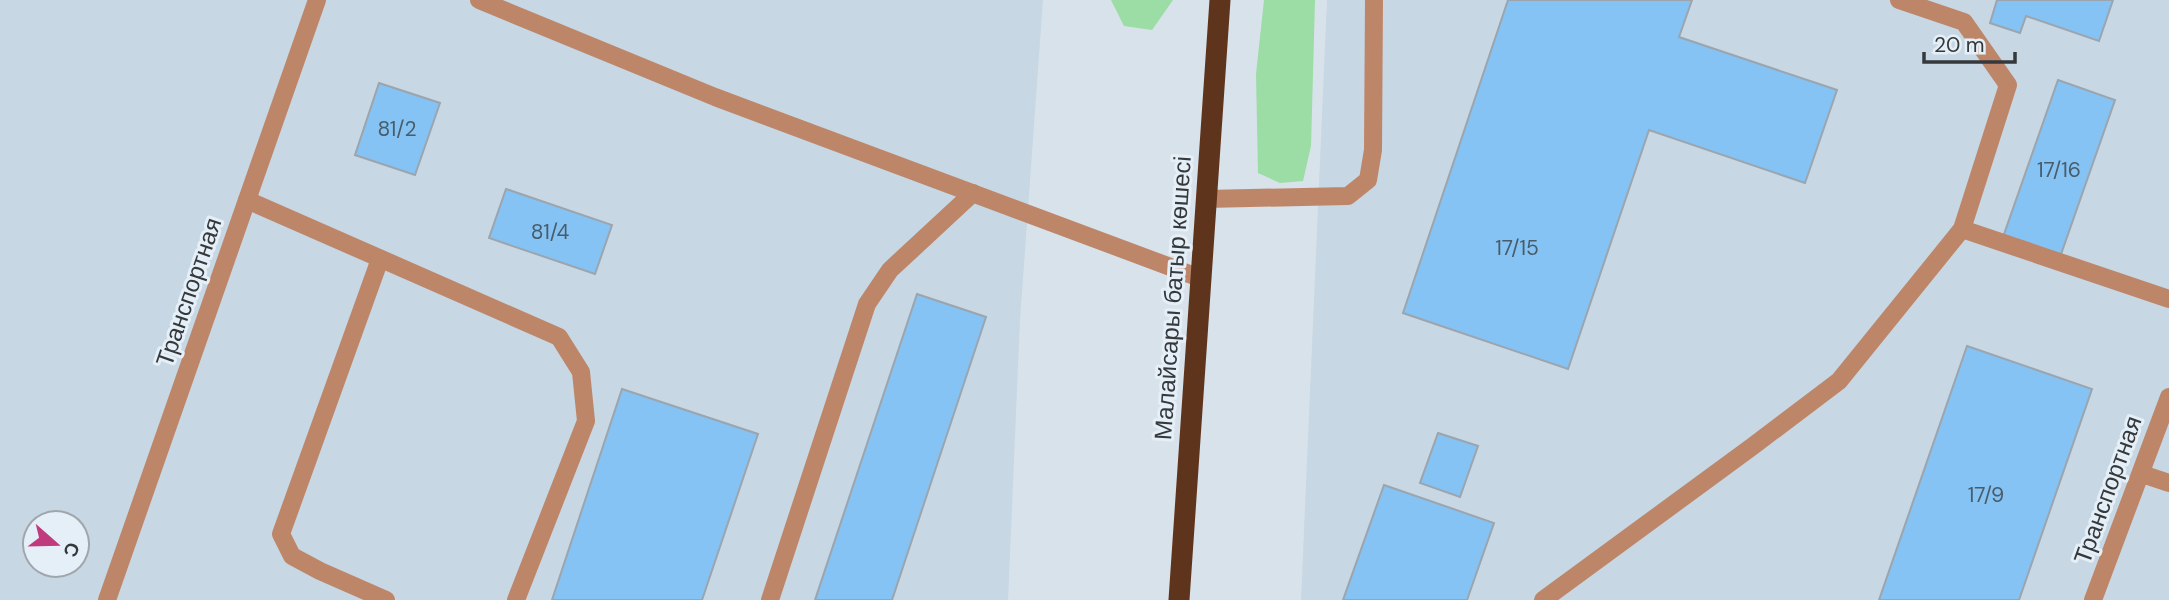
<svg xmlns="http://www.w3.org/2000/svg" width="2169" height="600" viewBox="0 0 2169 600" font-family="'DM Sans',sans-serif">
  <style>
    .built { fill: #c7d7e4; fill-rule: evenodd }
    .green { fill: #9cdca5 }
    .building { fill: #84c3f4; stroke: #9ca5ad; stroke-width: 2 }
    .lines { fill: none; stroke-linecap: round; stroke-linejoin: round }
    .minor { stroke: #be8669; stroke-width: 18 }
    .highway { stroke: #5f341d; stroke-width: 21 }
    .labels { text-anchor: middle; stroke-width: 6; stroke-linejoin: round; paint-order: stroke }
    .number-label { font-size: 21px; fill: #495c6a }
    .street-label { font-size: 24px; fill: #35393c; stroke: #e5eff7 }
  </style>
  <rect width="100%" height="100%" fill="#d8e2ea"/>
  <g class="built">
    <path d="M 0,0 L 1043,0 L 1020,320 L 1008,600 L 0,600 ZM 35,523 L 77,523 L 77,565 L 35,565 Z"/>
    <polygon points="1327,0 2169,0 2169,600 1301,600"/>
  </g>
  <g class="green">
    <polygon points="1111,0 1173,0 1152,30 1124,26"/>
    <polygon points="1264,0 1315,0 1311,146 1303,181 1280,183 1258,173 1256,74"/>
  </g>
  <g class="building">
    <polygon points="1508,0 1692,0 1679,37 1837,90 1805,183 1649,130 1568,369 1403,313"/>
    <polygon points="1997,0 2113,0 2099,41 2026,16 2020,33 1990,23"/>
    <polygon points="2058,80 2115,100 2059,260 2002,240"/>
    <polygon points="379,83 440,103 415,175 355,155"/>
    <polygon points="506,189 612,225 595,274 489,238"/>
    <polygon points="917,294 986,317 892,600 815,600"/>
    <polygon points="1967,346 2092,389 2019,600 1879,600"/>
    <polygon points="622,389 758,434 702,600 552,600"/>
    <polygon points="1438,433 1478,446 1460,497 1420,483"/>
    <polygon points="1384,485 1494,523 1467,600 1343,600"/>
  </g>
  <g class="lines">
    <g class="minor">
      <polyline points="479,0 715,97 1200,278"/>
      <polyline points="1899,0 1964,22 2008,85 1962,229 2169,299"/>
      <polyline points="1206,199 1348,196 1368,180 1373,150 1374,0"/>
      <polyline points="247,200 559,337 581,372 586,421 516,600"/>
      <polyline points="380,259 281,534 292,556 320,571 386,600"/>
      <polyline points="2142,474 2169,483"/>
      <polyline points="107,600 317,0"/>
      <polyline points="770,600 867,304 890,270 973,193"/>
      <polyline points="1543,600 1753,446 1839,381 1962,229"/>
      <polyline points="2093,600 2169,397"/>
    </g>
    <polyline class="highway" points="1179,600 1220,0"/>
  </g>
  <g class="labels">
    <g class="number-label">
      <text x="397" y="136">81/2</text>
      <text x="2059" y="177">17/16</text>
      <text x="550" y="239">81/4</text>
      <text x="1517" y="255">17/15</text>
      <text x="1986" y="502">17/9</text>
    </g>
    <g class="street-label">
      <text transform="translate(189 292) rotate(-71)" y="8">Транспортная</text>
      <text transform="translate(1173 298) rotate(-86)" y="8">Малайсары батыр көшесі</text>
      <text transform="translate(2108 490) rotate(-70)" y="8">Транспортная</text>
    </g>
  </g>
  <g transform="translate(56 544) rotate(110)"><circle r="33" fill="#e5eff7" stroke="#9fa6ac" stroke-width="2"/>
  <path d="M0-5L12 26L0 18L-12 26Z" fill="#c03b7d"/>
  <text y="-10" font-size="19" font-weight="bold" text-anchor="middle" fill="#35393c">С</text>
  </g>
  <path d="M1924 52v10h91v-10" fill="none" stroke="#35393c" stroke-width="3.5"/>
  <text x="1934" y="52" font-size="21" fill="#35393c" stroke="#e5eff7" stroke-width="5" paint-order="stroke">20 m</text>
</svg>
